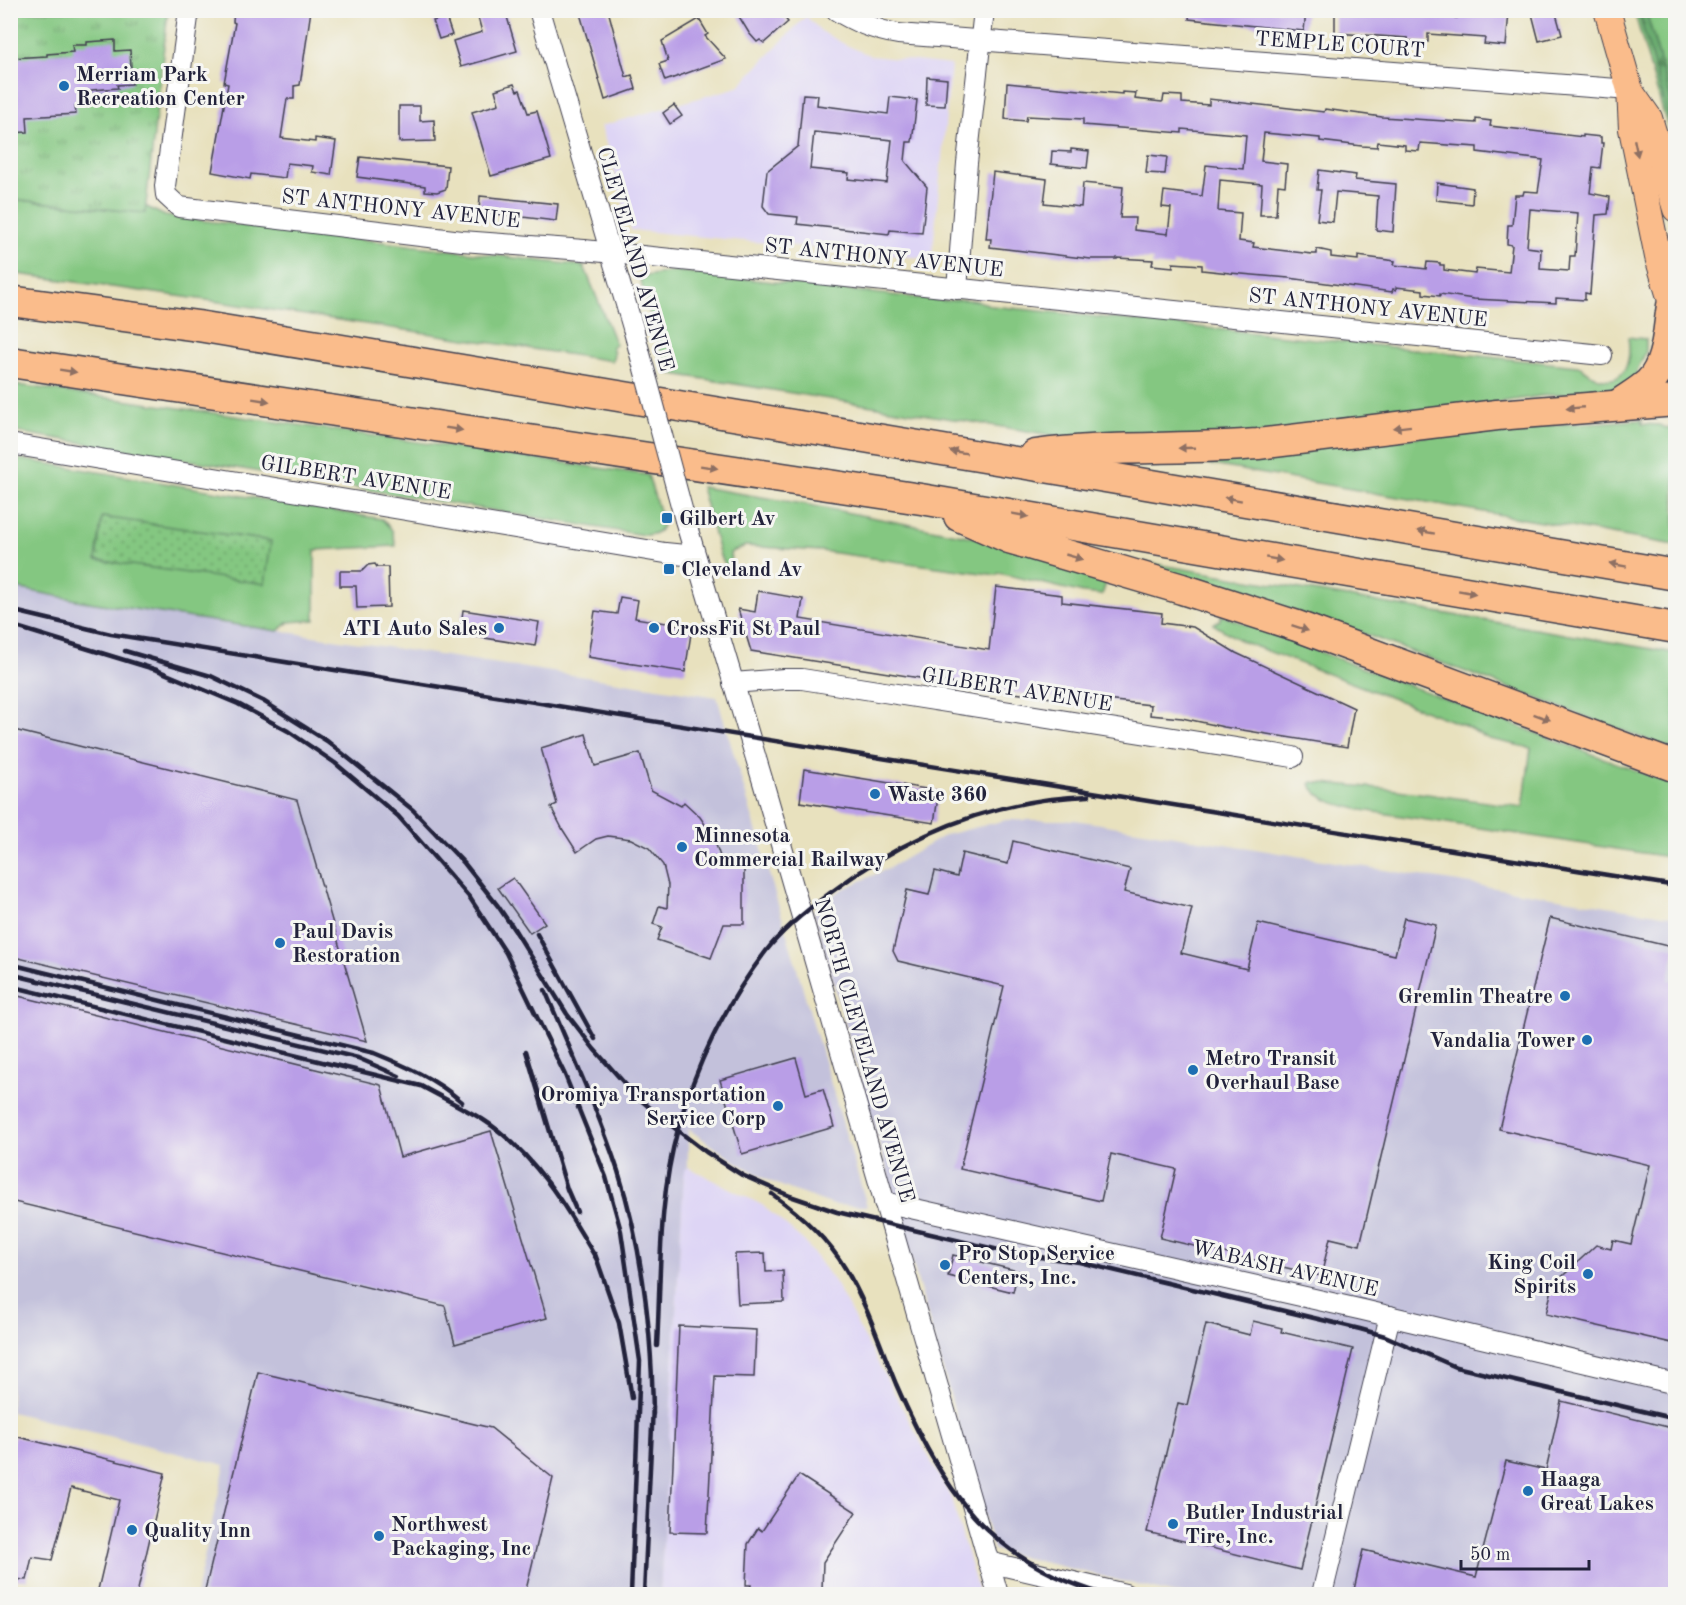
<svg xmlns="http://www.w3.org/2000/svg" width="1686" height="1605" viewBox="0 0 1686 1605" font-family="'Old Standard TT',serif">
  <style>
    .built { fill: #ded5f5 }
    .industrial { fill: #c3c1db }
    .grass { fill: #84c781; stroke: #53745e; stroke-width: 1.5 }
    .forest { fill: url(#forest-firs); stroke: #466755; stroke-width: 1.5 }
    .park { fill: url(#park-tufts); stroke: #53745e; stroke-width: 1.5 }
    .garden { fill: url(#garden-dots); stroke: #53745e; stroke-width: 1.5 }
    .building { fill: #b99ee7; fill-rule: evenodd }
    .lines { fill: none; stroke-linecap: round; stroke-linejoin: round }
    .minor-casing { stroke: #403f4f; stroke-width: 22 }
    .major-casing { stroke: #403f4f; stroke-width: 28 }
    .highway-casing { stroke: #403f4f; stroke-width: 33 }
    .minor { stroke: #fff; stroke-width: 20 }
    .major { stroke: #fabc8b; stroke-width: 26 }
    .highway { stroke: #fabc8b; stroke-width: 30 }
    .rail { stroke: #22223b; stroke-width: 4.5 }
    .minor-bridge-casing { stroke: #403f4f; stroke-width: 22; stroke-linecap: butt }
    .minor-bridge { stroke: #fff; stroke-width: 20 }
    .oneway { fill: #8e6f63 }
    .poi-dot { fill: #1f6fb2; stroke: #f6f6f2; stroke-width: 2 }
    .labels { text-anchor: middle; stroke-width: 6; stroke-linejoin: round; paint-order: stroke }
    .street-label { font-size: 21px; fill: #22223b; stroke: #f6f6f2 }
    .poi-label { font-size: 21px; font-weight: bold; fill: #22223b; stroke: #f6f6f2; text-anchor: start }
  </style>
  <defs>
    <pattern id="forest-firs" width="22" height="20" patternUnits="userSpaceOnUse" patternTransform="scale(1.5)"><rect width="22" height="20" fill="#6bac6f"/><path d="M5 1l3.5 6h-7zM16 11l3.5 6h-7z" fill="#588c5c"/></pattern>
    <pattern id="park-tufts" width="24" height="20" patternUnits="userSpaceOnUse" patternTransform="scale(1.5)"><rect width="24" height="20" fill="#84c781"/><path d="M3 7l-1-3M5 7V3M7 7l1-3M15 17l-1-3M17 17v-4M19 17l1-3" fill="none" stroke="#6ca16b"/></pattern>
    <pattern id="garden-dots" width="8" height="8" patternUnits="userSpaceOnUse" patternTransform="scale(1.5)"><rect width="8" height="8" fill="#84c781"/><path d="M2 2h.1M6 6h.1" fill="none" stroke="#6ca16b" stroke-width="1.8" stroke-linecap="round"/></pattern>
  </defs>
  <rect width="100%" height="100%" fill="#f6f6f2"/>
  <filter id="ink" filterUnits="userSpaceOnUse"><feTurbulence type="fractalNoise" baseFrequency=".0167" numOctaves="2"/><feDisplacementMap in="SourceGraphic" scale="12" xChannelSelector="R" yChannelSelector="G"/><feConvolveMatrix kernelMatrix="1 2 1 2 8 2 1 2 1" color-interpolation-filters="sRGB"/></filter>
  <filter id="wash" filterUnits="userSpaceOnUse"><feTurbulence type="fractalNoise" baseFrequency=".008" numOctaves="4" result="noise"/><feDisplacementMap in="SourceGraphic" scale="24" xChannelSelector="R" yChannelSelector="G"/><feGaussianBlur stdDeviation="1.35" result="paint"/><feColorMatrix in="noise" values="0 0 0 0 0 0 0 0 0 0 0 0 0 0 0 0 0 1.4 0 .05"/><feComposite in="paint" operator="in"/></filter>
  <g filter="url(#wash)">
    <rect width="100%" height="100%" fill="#e8e1be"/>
    <g class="built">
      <polygon points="806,16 821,31 846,45 871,56 951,65 932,259 631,230 601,126 738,87"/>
      <polygon points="688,1167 762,1205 805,1242 835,1283 951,1498 979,1594 660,1594 684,1170"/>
      <polygon points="1032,1589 1044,1589 1066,1594 1023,1594"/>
    </g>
    <g class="industrial">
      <polygon points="10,587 82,601 717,697 867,1206 834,1205 794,1191 767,1180 735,1161 688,1129 688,1167 684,1171 660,1594 196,1594 225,1465 11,1412"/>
      <polygon points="1006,820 1075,820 1675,917 1675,1594 1175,1594 994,1550 813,910 841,890 889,868 945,835"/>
    </g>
    <g class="grass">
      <polygon points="1634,11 1675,11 1675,153"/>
      <polygon points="11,199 144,213 145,206 165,216 584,266 616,345 612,346 614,354 612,361 199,299 11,273"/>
      <path d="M 675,271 L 945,301 C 960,298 978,299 992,306 L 1578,366 C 1586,369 1591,376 1599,378 C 1628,386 1631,357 1628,337 L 1646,339 L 1646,351 L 1636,373 L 1637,380 L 1618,389 L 1541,396 L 1255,438 L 1089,441 L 667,373 L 640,279 L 646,276 Z"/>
      <path d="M 11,384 L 648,475 L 663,524 C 661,533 652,535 643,535 L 11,431 Z"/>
      <polygon points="1642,420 1642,424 1659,425 1675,431 1675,545 1178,459 1548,425"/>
      <polygon points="20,459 382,519 392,530 396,546 315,550 315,620 289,622 278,631 82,601 11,587 11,468"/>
      <polygon points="701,487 804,504 1003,543 1109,574 1102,595 1083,593 999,573 996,575 821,551 745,546 730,553 732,566 727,567 720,556"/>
      <polygon points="1144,562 1675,653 1675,750 1346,627 1143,567"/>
      <path d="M 1221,615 L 1675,785 L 1675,858 L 1362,810 C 1342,805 1321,803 1310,784 L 1312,782 L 1390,789 L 1523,807 L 1531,748 L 1489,739 L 1463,725 L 1241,641 L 1213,624 L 1220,620 Z"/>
    </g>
    <polygon class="forest" points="1638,11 1646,11 1675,112 1675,141"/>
    <polygon class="park" points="11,11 168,11 145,213 11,199"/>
    <polygon class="garden" points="102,517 271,541 265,584 96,560"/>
    <g id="blocks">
      <g class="building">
        <polygon points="234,10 311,10 300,85 294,86 294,99 287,99 281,138 315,142 315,138 336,141 331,175 312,172 313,166 287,163 285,178 251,174 250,179 212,172 228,84 224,83 235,23 233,22"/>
        <polygon points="480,10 505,10 517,51 461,67 453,41 482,32 477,14 480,13"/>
        <polygon points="579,10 608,10 626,77 632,75 636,89 605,100"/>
        <polygon points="735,10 778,10 788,22 764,43 760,40 757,42 749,33"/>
        <polygon points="1190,10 1306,10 1304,31 1189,19"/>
        <polygon points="1335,10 1430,10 1430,15 1457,18 1458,10 1509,12 1506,46 1484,44 1485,38 1428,34 1428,42 1408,41 1408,38 1335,33"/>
        <polygon points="1531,10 1555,10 1562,35 1539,41"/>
        <polygon points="446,17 452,35 439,39 433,21"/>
        <polygon points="699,19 708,34 705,36 726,59 665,81 659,64 668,61 662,41"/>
        <polygon points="115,40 115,51 130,50 132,84 117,85 118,88 92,90 75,106 76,114 27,117 28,132 10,133 10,58 47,56 47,54 73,52 72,45 87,45 87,42"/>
        <polygon points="927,77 947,79 945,106 926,105"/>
        <path d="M 1007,83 L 1122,94 L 1122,92 L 1136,93 L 1135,99 L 1162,102 L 1163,101 L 1164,95 L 1182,96 L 1182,103 L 1209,105 L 1209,99 L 1324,112 L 1325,109 L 1339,111 L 1382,117 L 1476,123 L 1476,119 L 1491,121 L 1490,126 L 1583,137 L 1583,135 L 1601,137 L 1601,143 L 1603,143 L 1600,168 L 1593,167 L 1590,193 L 1610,197 L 1608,214 L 1596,215 L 1590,294 L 1585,293 L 1585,300 L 1556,298 L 1556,303 L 1474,299 L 1440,294 L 1440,296 L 1423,294 L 1423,290 L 1396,287 L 1396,290 L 1393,289 L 1392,292 L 1289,278 L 1230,273 L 1202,270 L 1202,265 L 1173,263 L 1173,267 L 1152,265 L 1153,260 L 1117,258 L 1117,259 L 1091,259 L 990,247 L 991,239 L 986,239 L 993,172 L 1047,179 L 1044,203 L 1081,207 L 1083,183 L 1123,187 L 1120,218 L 1135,218 L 1134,230 L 1168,234 L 1171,208 L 1162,207 L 1164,191 L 1202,196 L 1206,165 L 1243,169 L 1246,135 L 1182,129 L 1182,133 L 1083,125 L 1083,119 L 1027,116 L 1026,121 L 1005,119 ZM 1264,133 L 1320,138 L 1320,141 L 1362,146 L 1377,147 L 1378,142 L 1405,145 L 1405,150 L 1419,151 L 1420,143 L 1477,147 L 1477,152 L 1543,160 L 1538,192 L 1524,191 L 1523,195 L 1515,195 L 1512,225 L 1508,225 L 1507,244 L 1512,245 L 1509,272 L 1476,269 L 1475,274 L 1444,270 L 1444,265 L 1440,265 L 1440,263 L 1427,262 L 1426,269 L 1394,265 L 1395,261 L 1358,256 L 1358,260 L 1331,257 L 1331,252 L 1317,249 L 1317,254 L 1312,254 L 1253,247 L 1254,243 L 1239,241 L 1241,213 L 1218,211 L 1220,180 L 1262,184 L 1260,215 L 1276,215 L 1278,185 L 1285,186 L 1287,164 L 1261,161 ZM 1530,209 L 1578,213 L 1575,256 L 1570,256 L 1569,271 L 1540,269 L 1541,249 L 1527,247 Z"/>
        <polygon points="514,84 517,91 520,90 528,113 537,111 551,159 491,176 472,112 499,104 495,90"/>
        <path d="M 803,94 L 818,95 L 817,105 L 888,114 L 890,97 L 917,100 L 912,142 L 907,142 L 905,161 L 927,187 L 922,233 L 890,230 L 889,234 L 797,224 L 798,217 L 769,214 L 763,206 L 767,171 L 798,146 ZM 814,132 L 892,140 L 887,183 L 848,179 L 849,173 L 810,169 Z"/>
        <polygon points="674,105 682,116 670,124 663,113"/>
        <polygon points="399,106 420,106 420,121 434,120 435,141 399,142"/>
        <polygon points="1071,149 1089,151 1087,168 1051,164 1052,151 1071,152"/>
        <polygon points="1148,155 1167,157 1165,174 1146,173"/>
        <polygon points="360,157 448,166 446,189 437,192 425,191 425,186 357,177"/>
        <polygon points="1319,170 1356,175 1355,180 1396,184 1393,232 1376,230 1378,196 1336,192 1333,222 1317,220 1321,190 1317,190"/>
        <polygon points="1437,183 1473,188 1472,204 1436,200"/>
        <polygon points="480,196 558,204 556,221 479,212"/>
        <polygon points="375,564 377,567 388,567 389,607 357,608 356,586 340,586 340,571 362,571 368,565"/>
        <polygon points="996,587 1062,595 1062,602 1162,613 1161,623 1193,627 1236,653 1354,708 1347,747 1224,727 1182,718 1150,715 1151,705 1059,695 1059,699 1014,693 751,651 738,609 755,612 758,591 803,599 800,619 989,650"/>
        <polygon points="620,597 638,600 635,618 692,627 685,672 588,657 595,611 617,614"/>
        <polygon points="463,610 539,622 535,646 460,634"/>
        <polygon points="10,729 297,800 367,1041 10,956"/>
        <polygon points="586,734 595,766 640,753 651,790 681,806 684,802 700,817 713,836 724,868 744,867 744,924 724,924 711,958 657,940 662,927 653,924 659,906 667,908 668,885 663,865 649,848 631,839 608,836 596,839 577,852 563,830 551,807 557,804 541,748"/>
        <polygon points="804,769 939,791 934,823 800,802"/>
        <polygon points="1013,841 1130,869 1124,892 1192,908 1181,953 1247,969 1258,923 1395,955 1404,918 1436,925 1360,1245 1330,1238 1321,1276 1160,1238 1176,1169 1111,1154 1101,1201 960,1169 1004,986 898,961 893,951 907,890 929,895 935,871 957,877 962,853 1008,864"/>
        <polygon points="513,878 545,923 530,933 498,888"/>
        <polygon points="1550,918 1676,948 1668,980 1676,981 1676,1344 1546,1314 1553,1285 1596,1245 1611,1249 1613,1240 1631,1244 1650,1165 1499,1129"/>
        <polygon points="10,994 381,1085 400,1157 491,1131 547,1318 455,1344 445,1306 10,1201"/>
        <polygon points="796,1058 806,1094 823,1089 834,1127 742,1154 720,1080"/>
        <polygon points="765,1253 766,1272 783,1271 784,1302 738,1304 735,1254"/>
        <polygon points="953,1255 1018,1271 1013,1292 948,1276"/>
        <polygon points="1253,1321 1282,1328 1281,1332 1353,1349 1300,1570 1147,1532 1178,1403 1187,1405 1206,1324 1250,1335"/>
        <polygon points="679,1326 756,1330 754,1377 715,1376 707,1533 670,1532"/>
        <polygon points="258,1372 491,1428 553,1478 525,1594 204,1594"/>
        <polygon points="1561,1401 1676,1429 1676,1594 1353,1594 1363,1550 1476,1577 1506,1461 1546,1470"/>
        <polygon points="14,1436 165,1473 137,1594 97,1594 119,1500 71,1488 52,1560 32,1557 27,1580 10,1579 10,1451"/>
        <polygon points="799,1475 856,1512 823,1562 822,1589 819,1589 819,1594 750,1594 751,1585 746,1585 748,1544 758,1528 762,1531"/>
      </g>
    </g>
  </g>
  <g filter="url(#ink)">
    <use href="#blocks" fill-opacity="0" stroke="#403f4f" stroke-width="1.5"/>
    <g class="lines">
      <defs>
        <g id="minor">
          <polyline points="189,10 165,186 166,195 179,207 462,241 584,250 1602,355"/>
          <polyline points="539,10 633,328"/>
          <path d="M 836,10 C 856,23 875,30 898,34 L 1630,90"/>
          <polyline points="957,289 967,163 984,10"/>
          <polyline points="10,444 665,553 695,556"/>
          <polyline points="685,520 763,782 998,1594"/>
          <polyline points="733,683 784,679 802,679 1293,757"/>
          <polyline points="884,1202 1363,1310 1676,1384"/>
          <polyline points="988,1562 1125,1594"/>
          <polyline points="1322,1594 1390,1316"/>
        </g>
        <g id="major">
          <polyline points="1607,10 1630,90 1632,129 1658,257 1676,317"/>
          <polyline points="1630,91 1649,118 1676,209"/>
        </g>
        <g id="highway">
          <polyline points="10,301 198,326 1111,478 1676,575"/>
          <polyline points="10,362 921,499 1676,628"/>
          <path d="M 1618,405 C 1628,398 1640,391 1649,383 C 1668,365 1668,329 1672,306"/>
          <path d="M 1035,455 C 1109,445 1184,450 1258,444 L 1497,415 L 1676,401"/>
          <polyline points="959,516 1009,538 1182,589 1297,626 1676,767"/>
        </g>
      </defs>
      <use href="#minor" class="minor-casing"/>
      <use href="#major" class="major-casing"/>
      <use href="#highway" class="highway-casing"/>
      <use href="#minor" class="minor"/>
      <use href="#major" class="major"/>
      <use href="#highway" class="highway"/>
      <g class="rail">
        <polyline points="10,610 111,634 1676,886"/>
        <polyline points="10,625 157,670 238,704 288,731 335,763 398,816 470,898 506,953 565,1075 606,1177 621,1231 640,1361 631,1594"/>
        <polyline points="125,651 211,676 263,701 327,741 413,810 464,863 498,906 515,931"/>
        <polyline points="511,924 567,1014 594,1049 634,1094 664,1120 706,1152 742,1175 790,1196 837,1212 1016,1254 1079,1262 1360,1329 1385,1336 1456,1367 1676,1419"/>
        <polyline points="537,934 595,1039"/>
        <path d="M 10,964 L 374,1053 C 406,1066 436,1079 462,1102"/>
        <polyline points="10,974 358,1058 399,1076"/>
        <path d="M 10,986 L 421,1086 C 441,1097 462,1107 482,1119 C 534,1152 567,1208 597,1260"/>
        <path d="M 545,990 C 570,1050 598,1110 618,1171 C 643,1250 652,1332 653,1414"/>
        <polyline points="526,1051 567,1189 577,1212"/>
        <path d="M 772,1194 C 800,1214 827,1238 845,1268 C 867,1304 880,1345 896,1384 C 942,1489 988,1561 1104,1594"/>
        <polyline points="595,1254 619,1323 632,1398"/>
        <path d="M 657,1346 C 661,1274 658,1199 678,1129 C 695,1066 726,1003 766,951 C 783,929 807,910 830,893 C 906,836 993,799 1089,796"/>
        <polyline points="644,1594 653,1406"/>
      </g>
      <defs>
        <polyline id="minor-bridge" points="633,328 685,520"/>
      </defs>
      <use href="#minor-bridge" class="minor-bridge-casing"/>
      <use href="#minor-bridge" class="minor-bridge"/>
    </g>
    <defs><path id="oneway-solid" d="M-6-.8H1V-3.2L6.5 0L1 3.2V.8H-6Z" transform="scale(1.5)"/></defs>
    <g class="oneway">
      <use href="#oneway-solid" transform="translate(1636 148) rotate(78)"/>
      <use href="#oneway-solid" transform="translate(68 371) rotate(9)"/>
      <use href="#oneway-solid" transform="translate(261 400) rotate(9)"/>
      <use href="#oneway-solid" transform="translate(1575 408) rotate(175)"/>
      <use href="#oneway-solid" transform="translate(1402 427) rotate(173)"/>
      <use href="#oneway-solid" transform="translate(454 429) rotate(9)"/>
      <use href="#oneway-solid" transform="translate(1187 448) rotate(178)"/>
      <use href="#oneway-solid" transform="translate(958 452) rotate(-171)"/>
      <use href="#oneway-solid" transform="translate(709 467) rotate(9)"/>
      <use href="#oneway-solid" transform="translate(1233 499) rotate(-170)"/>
      <use href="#oneway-solid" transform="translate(1020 515) rotate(10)"/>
      <use href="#oneway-solid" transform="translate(1426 532) rotate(-170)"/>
      <use href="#oneway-solid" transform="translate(1074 557) rotate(16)"/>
      <use href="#oneway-solid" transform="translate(1274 559) rotate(10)"/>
      <use href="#oneway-solid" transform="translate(1618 565) rotate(-170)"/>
      <use href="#oneway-solid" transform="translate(1467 592) rotate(10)"/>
      <use href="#oneway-solid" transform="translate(1300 628) rotate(19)"/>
      <use href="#oneway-solid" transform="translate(1542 717) rotate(20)"/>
    </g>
  </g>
  <g class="poi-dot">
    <circle cx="64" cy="86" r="6"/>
    <rect x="661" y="512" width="12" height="12" rx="3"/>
    <rect x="663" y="563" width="12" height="12" rx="3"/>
    <circle cx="499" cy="628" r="6"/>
    <circle cx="654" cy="628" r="6"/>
    <circle cx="875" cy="794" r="6"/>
    <circle cx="682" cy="847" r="6"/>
    <circle cx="280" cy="943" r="6"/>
    <circle cx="1565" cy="996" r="6"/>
    <circle cx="1587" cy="1040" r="6"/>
    <circle cx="1193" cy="1070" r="6"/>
    <circle cx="778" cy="1106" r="6"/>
    <circle cx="945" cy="1265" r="6"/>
    <circle cx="1588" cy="1274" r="6"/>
    <circle cx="1528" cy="1491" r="6"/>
    <circle cx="1173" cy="1524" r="6"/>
    <circle cx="132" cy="1530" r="6"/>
    <circle cx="379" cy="1536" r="6"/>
  </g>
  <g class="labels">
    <g class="street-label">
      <text transform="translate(1340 44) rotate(4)" y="7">TEMPLE COURT</text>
      <text transform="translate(401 208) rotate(6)" y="7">ST ANTHONY AVENUE</text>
      <text transform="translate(884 257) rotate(6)" y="7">ST ANTHONY AVENUE</text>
      <text transform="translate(636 259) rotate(74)" y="7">CLEVELAND AVENUE</text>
      <text transform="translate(1368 307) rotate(6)" y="7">ST ANTHONY AVENUE</text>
      <text transform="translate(356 477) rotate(9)" y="7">GILBERT AVENUE</text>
      <text transform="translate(1017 689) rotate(9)" y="7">GILBERT AVENUE</text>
      <text transform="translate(865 1050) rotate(74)" y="7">NORTH CLEVELAND AVENUE</text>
      <text transform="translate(1285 1268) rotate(13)" y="7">WABASH AVENUE</text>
    </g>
    <g class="poi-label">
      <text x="76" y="81">Merriam Park<tspan x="76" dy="24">Recreation Center</tspan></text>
      <text x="679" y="525">Gilbert Av</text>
      <text x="681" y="576">Cleveland Av</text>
      <text x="487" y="635" text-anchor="end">ATI Auto Sales</text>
      <text x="666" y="635">CrossFit St Paul</text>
      <text x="887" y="801">Waste 360</text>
      <text x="694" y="842">Minnesota<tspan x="694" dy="24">Commercial Railway</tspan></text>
      <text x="292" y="938">Paul Davis<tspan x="292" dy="24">Restoration</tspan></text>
      <text x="1553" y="1003" text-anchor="end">Gremlin Theatre</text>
      <text x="1575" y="1047" text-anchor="end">Vandalia Tower</text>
      <text x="1205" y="1065">Metro Transit<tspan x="1205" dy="24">Overhaul Base</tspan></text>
      <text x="766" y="1101" text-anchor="end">Oromiya Transportation<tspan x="766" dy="24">Service Corp</tspan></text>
      <text x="957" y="1260">Pro Stop Service<tspan x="957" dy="24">Centers, Inc.</tspan></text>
      <text x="1576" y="1269" text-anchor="end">King Coil<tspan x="1576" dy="24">Spirits</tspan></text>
      <text x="1540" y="1486">Haaga<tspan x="1540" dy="24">Great Lakes</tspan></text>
      <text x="1185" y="1519">Butler Industrial<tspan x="1185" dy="24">Tire, Inc.</tspan></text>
      <text x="391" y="1531">Northwest<tspan x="391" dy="24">Packaging, Inc</tspan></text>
      <text x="144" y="1537">Quality Inn</text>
    </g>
  </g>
  <rect width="1686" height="1605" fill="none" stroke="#f6f6f2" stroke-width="36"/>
  <path d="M1461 1560v9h128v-9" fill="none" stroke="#22223b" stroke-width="3"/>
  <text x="1470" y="1560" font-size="18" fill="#22223b" stroke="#f6f6f2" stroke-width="4.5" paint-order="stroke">50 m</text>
</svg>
